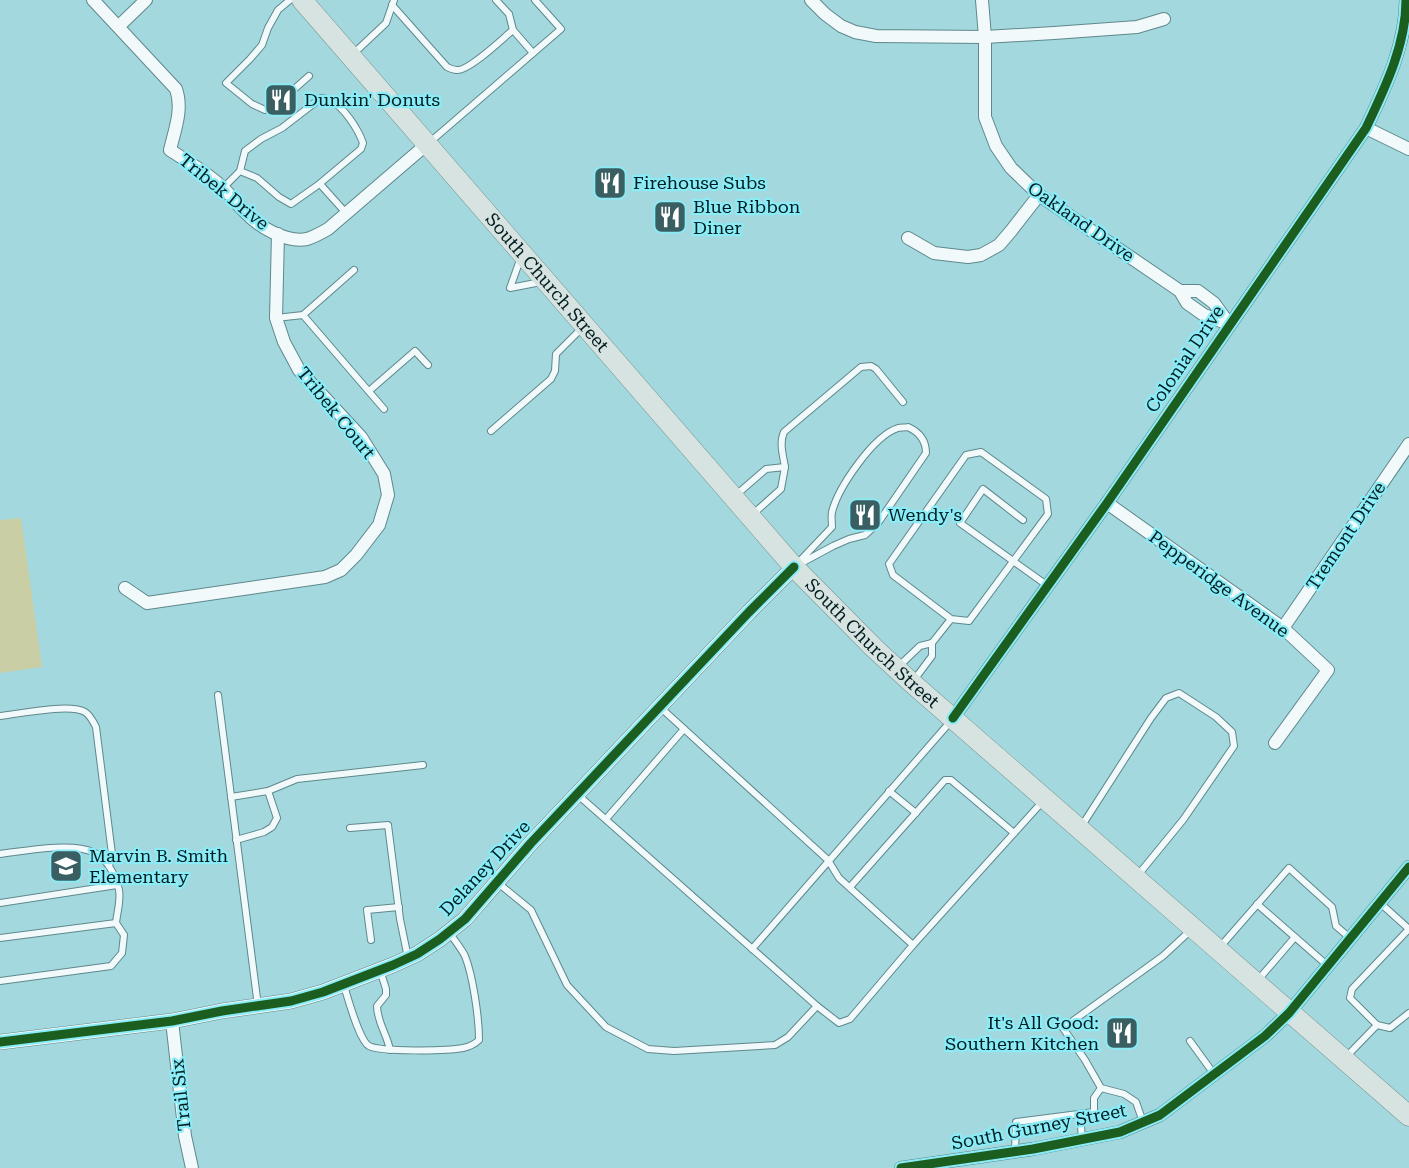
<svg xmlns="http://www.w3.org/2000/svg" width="1409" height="1168" viewBox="0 0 1409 1168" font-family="'Roboto Serif',serif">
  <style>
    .green { fill: #cacea5 }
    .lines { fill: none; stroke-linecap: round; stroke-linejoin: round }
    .service-casing { stroke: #5f888c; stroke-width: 8 }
    .minor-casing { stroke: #5f888c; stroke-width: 14 }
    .tertiary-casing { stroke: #5f888c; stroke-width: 16 }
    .primary-casing { stroke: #789995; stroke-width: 21 }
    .service { stroke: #f1f9fa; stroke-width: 6 }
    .minor { stroke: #f1f9fa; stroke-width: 12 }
    .tertiary { stroke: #f1f9fa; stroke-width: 15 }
    .primary { stroke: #d7e3e0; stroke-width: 20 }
    .cycleway-casing { stroke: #8aecf7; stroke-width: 13 }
    .cycleway { stroke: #1b5e20; stroke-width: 9 }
    .labels { text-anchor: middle; stroke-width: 4.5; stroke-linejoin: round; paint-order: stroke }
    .poi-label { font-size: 18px; fill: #001e21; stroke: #8aecf7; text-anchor: start }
    .street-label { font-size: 18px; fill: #001e21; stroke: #8aecf7 }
  </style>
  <rect width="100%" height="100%" fill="#a2d8de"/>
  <polygon class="green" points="21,518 42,667 0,673 0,520"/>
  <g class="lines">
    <defs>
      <g id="service">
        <polyline points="290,0 278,10 268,28 262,45 250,59 226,83 252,104 265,110 274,107 309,76"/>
        <polyline points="496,0 509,14 513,30"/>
        <path d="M 392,5 L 447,67 C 449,68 455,70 457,70 C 469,71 502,39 513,30 L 533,53"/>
        <polyline points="352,55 386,23 394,0"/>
        <polyline points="430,142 561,29 535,0"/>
        <polyline points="320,184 346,213"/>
        <path d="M 223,188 L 240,171 L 245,151 L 261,139 L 282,128 L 321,98 C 323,98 329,99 330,100 C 344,107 358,129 363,143 L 361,149 L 355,154 L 318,185 L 291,204 L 279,197 L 257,178 L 240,171"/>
        <polyline points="521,257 510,288 541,282"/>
        <polyline points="303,315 384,409"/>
        <polyline points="276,318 303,315 354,270"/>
        <polyline points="369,391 415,351 428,365"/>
        <path d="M 908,427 C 919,432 926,441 926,453 L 878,523 L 865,535 L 849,539 L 833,546 L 794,567 L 832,527 C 832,522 831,517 832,512 C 838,488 873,436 898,428 C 901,427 905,428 908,427 Z"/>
        <polyline points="491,431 551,379 555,371 556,354 582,328"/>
        <path d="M 785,467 C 783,455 779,443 784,432 L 861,367 L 871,366 L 876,369 L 903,402"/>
        <polyline points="736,495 766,469 785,467 781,489 753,514"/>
        <polyline points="1023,520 983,489 960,523 1048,586"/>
        <polyline points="932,643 951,619 969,621 1048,514 1046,499 981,452 966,455 889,564 893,575 951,619"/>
        <polyline points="898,667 920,646 932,643 932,656 914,680"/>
        <polyline points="218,695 258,1006"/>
        <polyline points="661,708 828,860 839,878 913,945 1044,800"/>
        <path d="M 0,716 C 18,714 70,703 85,712 C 90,715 93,721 96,727 L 112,854 L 109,866"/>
        <polyline points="889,791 916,813"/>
        <polyline points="231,797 268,791 297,779 423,765"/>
        <polyline points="606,819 684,729"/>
        <polyline points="1081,827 1151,718 1166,698 1179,693 1216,717 1232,732 1234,746 1183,820 1138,875"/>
        <polyline points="350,828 388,825 400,919 408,958"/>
        <polyline points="236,840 264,832 272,827 277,818 268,791"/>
        <path d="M 0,854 C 24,851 71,842 93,852 C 107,858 116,876 119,890 C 121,900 117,913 116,923"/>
        <polyline points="498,883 531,910 567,985 606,1027 648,1049 674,1051 775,1045 788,1037 817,1006 578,795"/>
        <polyline points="850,887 945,780 951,780 1014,833"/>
        <polyline points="1379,902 1409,929"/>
        <polyline points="0,903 117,885"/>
        <polyline points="1257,904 1327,965"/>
        <polyline points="1409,929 1352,989 1350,998 1377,1025 1390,1028 1409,1013"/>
        <polyline points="0,938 116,923 124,935 122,953 111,966 0,981"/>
        <polyline points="371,940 367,910 399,907"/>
        <polyline points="1220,947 1289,868 1332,907 1336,926 1350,938"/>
        <polyline points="752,949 951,721"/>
        <path d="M 380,970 L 386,989 L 386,995 L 377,1006 C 377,1022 387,1034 390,1050"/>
        <polyline points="1258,980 1295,937"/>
        <path d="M 344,986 C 348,998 359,1040 369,1046 C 380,1052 448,1051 463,1048 C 468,1047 475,1044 479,1040 C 479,1018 473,976 465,956 C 461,948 454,940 449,932"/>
        <polyline points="817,1006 839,1023 850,1019 913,945"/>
        <polyline points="1190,1041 1214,1074"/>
        <polyline points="1346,1057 1377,1025"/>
        <polyline points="1080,1114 1082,1139"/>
        <polyline points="1143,1122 1136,1102 1124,1094 1101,1088 1085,1060 1063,1028 1163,956 1190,931"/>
        <polyline points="1015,1151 1016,1122 1094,1112 1094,1098 1101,1088"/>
      </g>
      <g id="minor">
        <path d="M 93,0 L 176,89 C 183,109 175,129 170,150 C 188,162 208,173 223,188 C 231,195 237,205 245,212 C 259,227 286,243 307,239 C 314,237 321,233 328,229 L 427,144"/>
        <polyline points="811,0 825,14 841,26 855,32 876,36 985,37 1054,33 1137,27 1164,19"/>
        <polyline points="982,0 985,37 985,117 996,146 1011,168 1039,195 1180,291 1187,303 1204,315 1229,324"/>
        <polyline points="119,26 146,0"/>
        <polyline points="1366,128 1409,149"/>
        <polyline points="908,238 934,253 968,257 981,255 999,245 1011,231 1039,195"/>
        <polyline points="1180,291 1198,291 1214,303 1229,324"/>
        <polyline points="1107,503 1283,628 1328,670 1275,743"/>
        <polyline points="125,588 147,603 325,577 341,570 356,555 379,525 388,495 384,474 361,437 299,370 284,342 276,318 278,234"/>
        <polyline points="1283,628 1409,444"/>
        <path d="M 953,718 L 1107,503 L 1366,128 C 1385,88 1406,45 1406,0"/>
        <polyline points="172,1021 185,1136 192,1168"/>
        <polyline points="901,1168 1033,1149 1120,1132 1160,1115 1265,1036 1289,1013 1409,867"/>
      </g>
      <polyline id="tertiary" points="0,1042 172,1021 222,1011 291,1001 323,992 393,965 417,954 440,939 465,919 531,843 749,612 794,567"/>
      <g id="primary">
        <path id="s1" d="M 302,0 L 794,567 L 874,648 L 912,683 L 1409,1116"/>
      </g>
    </defs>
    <use href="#service" class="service-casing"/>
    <use href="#minor" class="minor-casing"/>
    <use href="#tertiary" class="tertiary-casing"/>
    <use href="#primary" class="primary-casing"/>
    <use href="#service" class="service"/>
    <use href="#minor" class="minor"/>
    <use href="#tertiary" class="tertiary"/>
    <use href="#primary" class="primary"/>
    <defs>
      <g id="cycleway">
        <path d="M 953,718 L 1107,503 L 1366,128 C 1385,88 1406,45 1406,0"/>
        <polyline points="0,1042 172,1021 222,1011 291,1001 323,992 393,965 417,954 440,939 465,919 531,843 749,612 794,567"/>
        <polyline points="901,1168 1033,1149 1120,1132 1160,1115 1265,1036 1289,1013 1409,867"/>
      </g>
    </defs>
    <use href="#cycleway" class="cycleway-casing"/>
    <use href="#cycleway" class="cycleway"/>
  </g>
  <defs>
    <symbol id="restaurant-square" viewBox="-11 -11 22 22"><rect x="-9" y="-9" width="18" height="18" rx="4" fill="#395f63" stroke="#8aecf7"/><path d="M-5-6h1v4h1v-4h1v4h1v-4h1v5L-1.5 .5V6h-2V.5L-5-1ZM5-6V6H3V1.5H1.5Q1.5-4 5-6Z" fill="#fff"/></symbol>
    <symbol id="school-square" viewBox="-11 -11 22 22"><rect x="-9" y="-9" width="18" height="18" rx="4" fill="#395f63" stroke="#8aecf7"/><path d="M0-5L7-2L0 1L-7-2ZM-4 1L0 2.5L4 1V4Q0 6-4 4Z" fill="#fff"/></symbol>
  </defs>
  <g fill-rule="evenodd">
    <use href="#restaurant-square" x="262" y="81" width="38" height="38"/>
    <use href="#restaurant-square" x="591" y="164" width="38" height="38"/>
    <use href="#restaurant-square" x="651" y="198" width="38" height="38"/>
    <use href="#restaurant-square" x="846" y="496" width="38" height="38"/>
    <use href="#school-square" x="47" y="847" width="38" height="38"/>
    <use href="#restaurant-square" x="1103" y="1014" width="38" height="38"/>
  </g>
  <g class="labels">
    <g class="poi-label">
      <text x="304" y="106">Dunkin' Donuts</text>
      <text x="633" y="189">Firehouse Subs</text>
      <text x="693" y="213">Blue Ribbon<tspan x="693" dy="21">Diner</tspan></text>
      <text x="888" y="521">Wendy's</text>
      <text x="89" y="862">Marvin B. Smith<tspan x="89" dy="21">Elementary</tspan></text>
      <text x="1099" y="1029" text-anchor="end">It's All Good:<tspan x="1099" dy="21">Southern Kitchen</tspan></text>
    </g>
    <g class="street-label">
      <text transform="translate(224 192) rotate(39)" y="6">Tribek Drive</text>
      <text transform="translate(1081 222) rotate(35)" y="6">Oakland Drive</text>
      <text dy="6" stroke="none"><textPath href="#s1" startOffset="374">South Church Street</textPath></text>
      <text transform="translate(1185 359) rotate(-56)" y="6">Colonial Drive</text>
      <text transform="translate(336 413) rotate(51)" y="6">Tribek Court</text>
      <text transform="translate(1346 536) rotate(-56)" y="6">Tremont Drive</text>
      <text transform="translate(1219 584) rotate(36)" y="6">Pepperidge Avenue</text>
      <text dy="6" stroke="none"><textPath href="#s1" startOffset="860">South Church Street</textPath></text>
      <text transform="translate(485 868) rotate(-47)" y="6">Delaney Drive</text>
      <text transform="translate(181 1095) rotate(-96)" y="6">Trail Six</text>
      <text transform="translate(1039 1127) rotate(-11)" y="6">South Gurney Street</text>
    </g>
  </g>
</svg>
